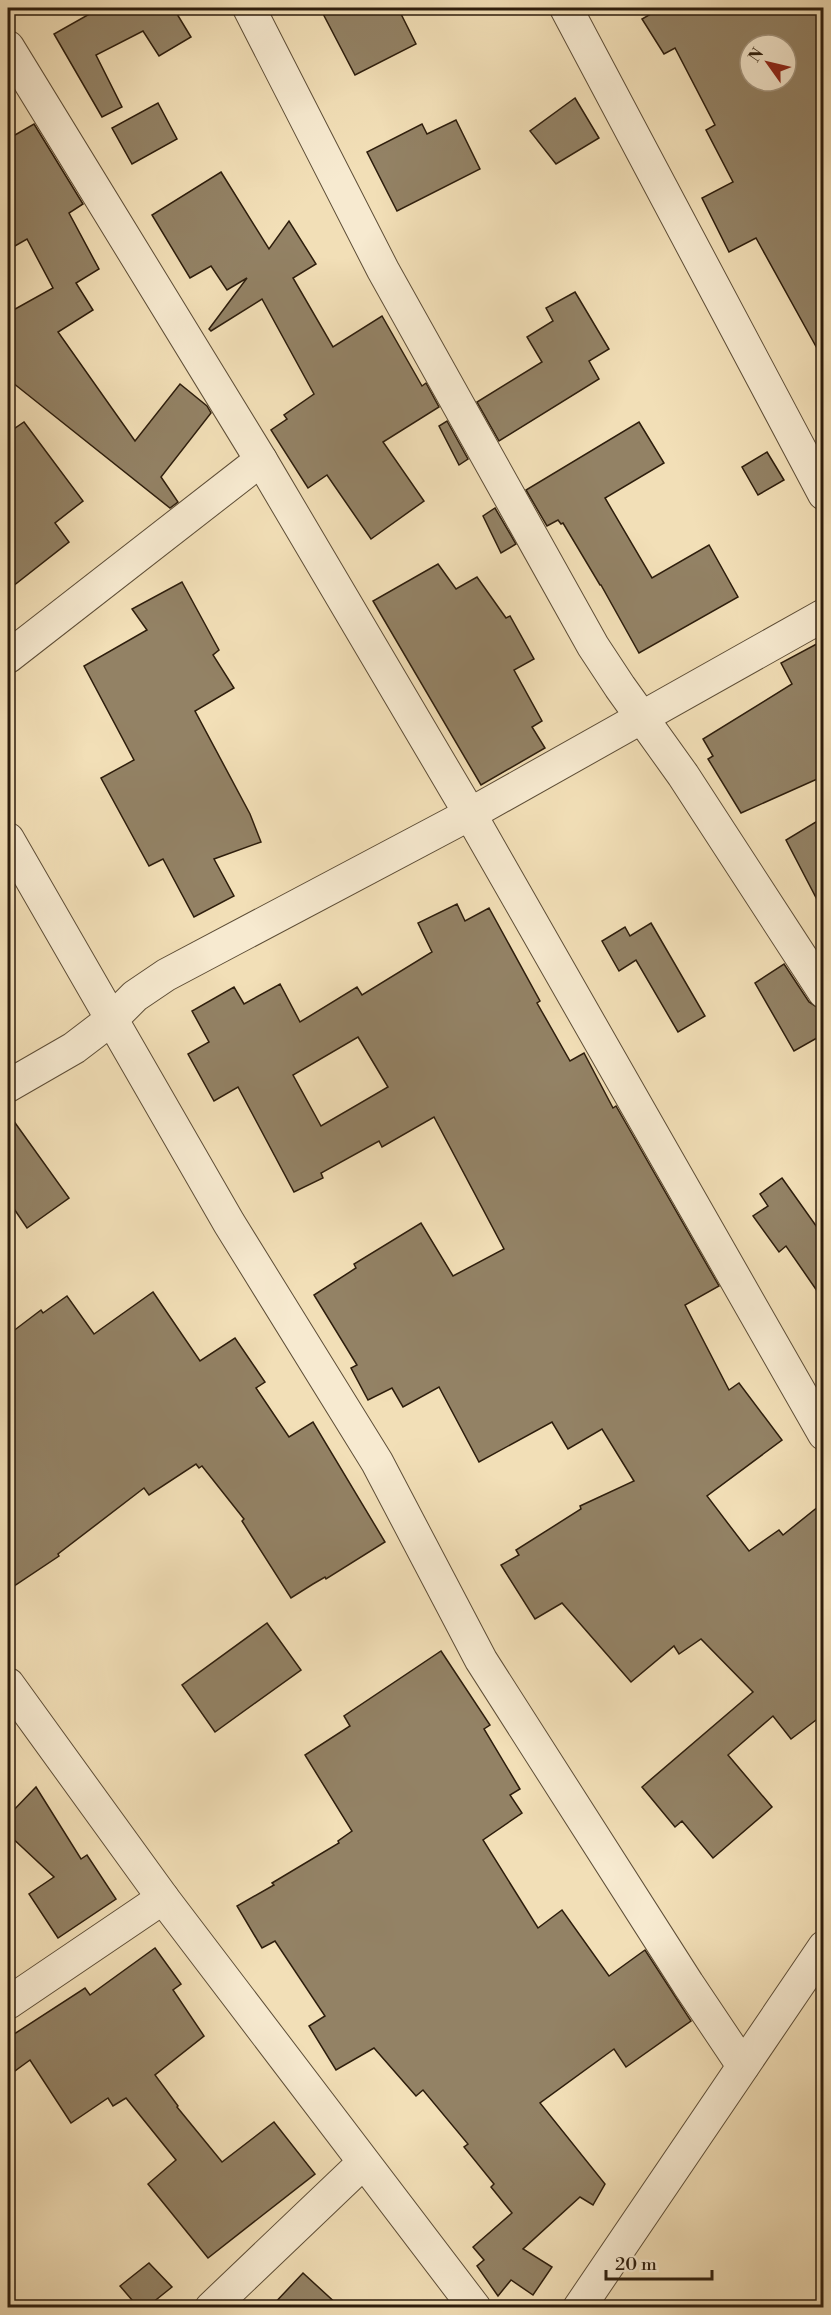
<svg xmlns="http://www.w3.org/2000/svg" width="831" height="2315" viewBox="0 0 831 2315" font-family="'Libre Bodoni',serif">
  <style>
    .building { fill: #938265; stroke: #2d1d0c; stroke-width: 1.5; fill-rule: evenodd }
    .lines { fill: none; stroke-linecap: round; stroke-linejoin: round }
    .street-casing { stroke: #5e4e37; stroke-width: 34 }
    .street { stroke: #f7ead0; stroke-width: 32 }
  </style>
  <rect width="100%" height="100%" fill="#f2dfb7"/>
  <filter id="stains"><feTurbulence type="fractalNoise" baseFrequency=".00333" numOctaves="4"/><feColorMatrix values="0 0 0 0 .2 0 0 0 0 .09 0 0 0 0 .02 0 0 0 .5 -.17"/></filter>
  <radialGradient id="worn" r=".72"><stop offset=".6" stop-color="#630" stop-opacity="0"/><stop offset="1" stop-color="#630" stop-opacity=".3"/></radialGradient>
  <g class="building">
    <polygon points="100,8 190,8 177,14 191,37 159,56 143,31 96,55 122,107 102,117 54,34"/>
    <polygon points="320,8 398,8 416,44 355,75"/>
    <path d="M 661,8 L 815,8 L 824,26 L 824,361 L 756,238 L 729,252 L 702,198 L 733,182 L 706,130 L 715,125 L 675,48 L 664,54 L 642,19 ZM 750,45 L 786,45 L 786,81 L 750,81 Z"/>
    <polygon points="575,98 599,138 556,164 530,131"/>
    <polygon points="158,103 177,139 132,164 112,128"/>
    <polygon points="456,120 480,169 397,211 367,152 422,124 427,134"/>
    <polygon points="34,124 83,204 69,213 99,269 76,283 93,310 58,332 135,441 180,384 207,406 211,413 161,477 178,502 170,508 8,379 8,313 53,288 27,239 8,250 8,139"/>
    <polygon points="221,172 269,249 289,221 316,264 293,278 333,347 382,316 422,386 426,383 439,407 383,442 424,501 371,539 327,475 308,488 271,430 287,419 284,415 314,394 262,299 211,331 209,329 247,278 227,290 211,266 190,278 152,215"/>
    <polygon points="575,292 609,349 589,361 599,379 499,441 477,402 542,362 527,337 553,321 546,308"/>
    <polygon points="447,421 468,459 459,465 439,426"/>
    <polygon points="24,422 83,501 55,523 69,542 8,590 8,433"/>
    <polygon points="639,422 664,463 605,498 652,578 709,545 738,597 639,653 601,585 600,585 563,523 561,524 558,520 547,526 526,490"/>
    <polygon points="767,452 784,480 758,495 742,467"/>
    <polygon points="495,508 516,544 501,553 483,516"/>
    <polygon points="438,564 456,589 477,577 506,618 510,616 534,659 514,670 542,721 532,727 545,748 481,785 373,601"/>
    <polygon points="182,582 219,650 213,655 234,688 195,711 250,814 261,842 214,859 234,896 194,917 163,859 149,866 101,778 134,760 84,666 147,630 132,609"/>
    <polygon points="824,640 824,776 741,813 708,759 713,756 703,739 792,684 781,663"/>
    <polygon points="824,817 824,913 786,840"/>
    <path d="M 457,904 L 465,921 L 489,908 L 540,1001 L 537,1003 L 570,1061 L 584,1053 L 613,1108 L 616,1106 L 719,1286 L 685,1305 L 729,1390 L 739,1383 L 782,1440 L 707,1496 L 749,1551 L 779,1530 L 783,1535 L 824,1502 L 824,1714 L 791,1739 L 773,1716 L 728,1755 L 772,1807 L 713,1858 L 682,1821 L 675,1827 L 642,1787 L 753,1692 L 701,1639 L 679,1654 L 674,1646 L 631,1682 L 562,1603 L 535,1619 L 501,1565 L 519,1555 L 516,1550 L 581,1509 L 580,1506 L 634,1481 L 602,1429 L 568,1449 L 552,1422 L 479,1462 L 439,1387 L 403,1407 L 392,1388 L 368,1400 L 351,1368 L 357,1365 L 314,1295 L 356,1268 L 354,1264 L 421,1223 L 453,1276 L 504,1249 L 434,1117 L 382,1147 L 379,1141 L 321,1173 L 323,1178 L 294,1192 L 238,1087 L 214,1101 L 188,1054 L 209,1042 L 192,1011 L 234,987 L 244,1004 L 280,984 L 300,1022 L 357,987 L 362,995 L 432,952 L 418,923 ZM 358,1037 L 388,1087 L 321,1126 L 293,1075 Z"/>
    <polygon points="651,923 705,1016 678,1032 636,960 619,971 602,941 625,927 630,936"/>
    <polygon points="784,964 809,1002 820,1009 824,1015 824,1034 794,1051 755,983"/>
    <polygon points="8,1113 69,1198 27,1228 8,1200"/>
    <polygon points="782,1178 824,1237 824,1301 786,1246 779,1252 753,1216 768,1206 760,1194"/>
    <polygon points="153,1292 200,1361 235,1338 265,1382 256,1388 289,1437 313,1422 385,1542 326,1579 325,1577 313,1584 291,1598 242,1521 244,1519 202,1466 199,1468 196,1464 149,1495 144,1488 58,1554 59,1556 8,1590 8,1335 41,1310 43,1313 67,1296 94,1334"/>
    <polygon points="267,1623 301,1670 215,1732 182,1685"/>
    <polygon points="441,1651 490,1725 484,1729 520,1789 510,1795 522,1813 483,1840 538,1928 562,1910 609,1976 645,1950 691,2021 626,2067 614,2049 540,2103 605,2184 593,2205 580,2197 523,2249 552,2267 533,2295 511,2280 498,2296 477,2266 484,2260 473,2247 512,2213 491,2187 494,2184 464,2147 468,2144 423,2090 416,2096 374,2048 336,2070 309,2026 325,2016 275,1941 262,1948 237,1906 274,1885 272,1883 339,1843 338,1841 352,1831 305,1755 350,1726 344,1716"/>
    <polygon points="36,1787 81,1859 87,1855 116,1899 58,1938 29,1894 54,1877 8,1834 8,1816"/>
    <polygon points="155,1948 181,1984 173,1990 204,2036 155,2075 178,2106 177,2107 222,2162 274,2122 315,2174 208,2258 148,2184 176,2160 126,2098 113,2106 108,2098 71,2123 30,2060 8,2076 8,2038 85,1988 90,1995"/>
    <polygon points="149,2263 172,2287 147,2307 138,2307 120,2286"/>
    <polygon points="303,2273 340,2307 271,2307"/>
  </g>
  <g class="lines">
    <defs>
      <g id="street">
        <polyline points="249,8 383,270 593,646 620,687 683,775 824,992"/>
        <polyline points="566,8 824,494"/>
        <polyline points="8,47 261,460 470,814 824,1434"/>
        <polyline points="8,657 261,460"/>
        <polyline points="8,839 229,1223 377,1462 481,1660 688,1984 743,2066"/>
        <polyline points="8,1086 74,1048 112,1019 135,996 166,975 470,814 824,615"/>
        <polyline points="8,1684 163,1898 475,2308"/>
        <polyline points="8,2003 163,1898"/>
        <polyline points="211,2308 363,2163"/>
        <polyline points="579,2308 824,1947"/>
      </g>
    </defs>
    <use href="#street" class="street-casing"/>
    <use href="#street" class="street"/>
  </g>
  <rect width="831" height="2315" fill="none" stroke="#f2dfb7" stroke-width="30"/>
  <rect x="9" y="9" width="813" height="2297" fill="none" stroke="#2d1d0c" stroke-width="3"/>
  <rect x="15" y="15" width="801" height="2285" fill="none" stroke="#2d1d0c" stroke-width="1.5"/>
  <g transform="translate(768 63) rotate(304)"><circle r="28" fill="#f7ead0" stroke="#a69882" stroke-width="1.5"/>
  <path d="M0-4.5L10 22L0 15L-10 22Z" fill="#8f2418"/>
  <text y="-9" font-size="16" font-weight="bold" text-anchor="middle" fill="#2d1d0c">N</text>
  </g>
  <path d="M606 2270v9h106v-9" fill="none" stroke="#2d1d0c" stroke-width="3"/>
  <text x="615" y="2270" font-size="18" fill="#2d1d0c" stroke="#f7ead0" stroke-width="4.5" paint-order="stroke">20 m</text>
  <rect width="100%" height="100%" filter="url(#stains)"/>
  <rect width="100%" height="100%" fill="url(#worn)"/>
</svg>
